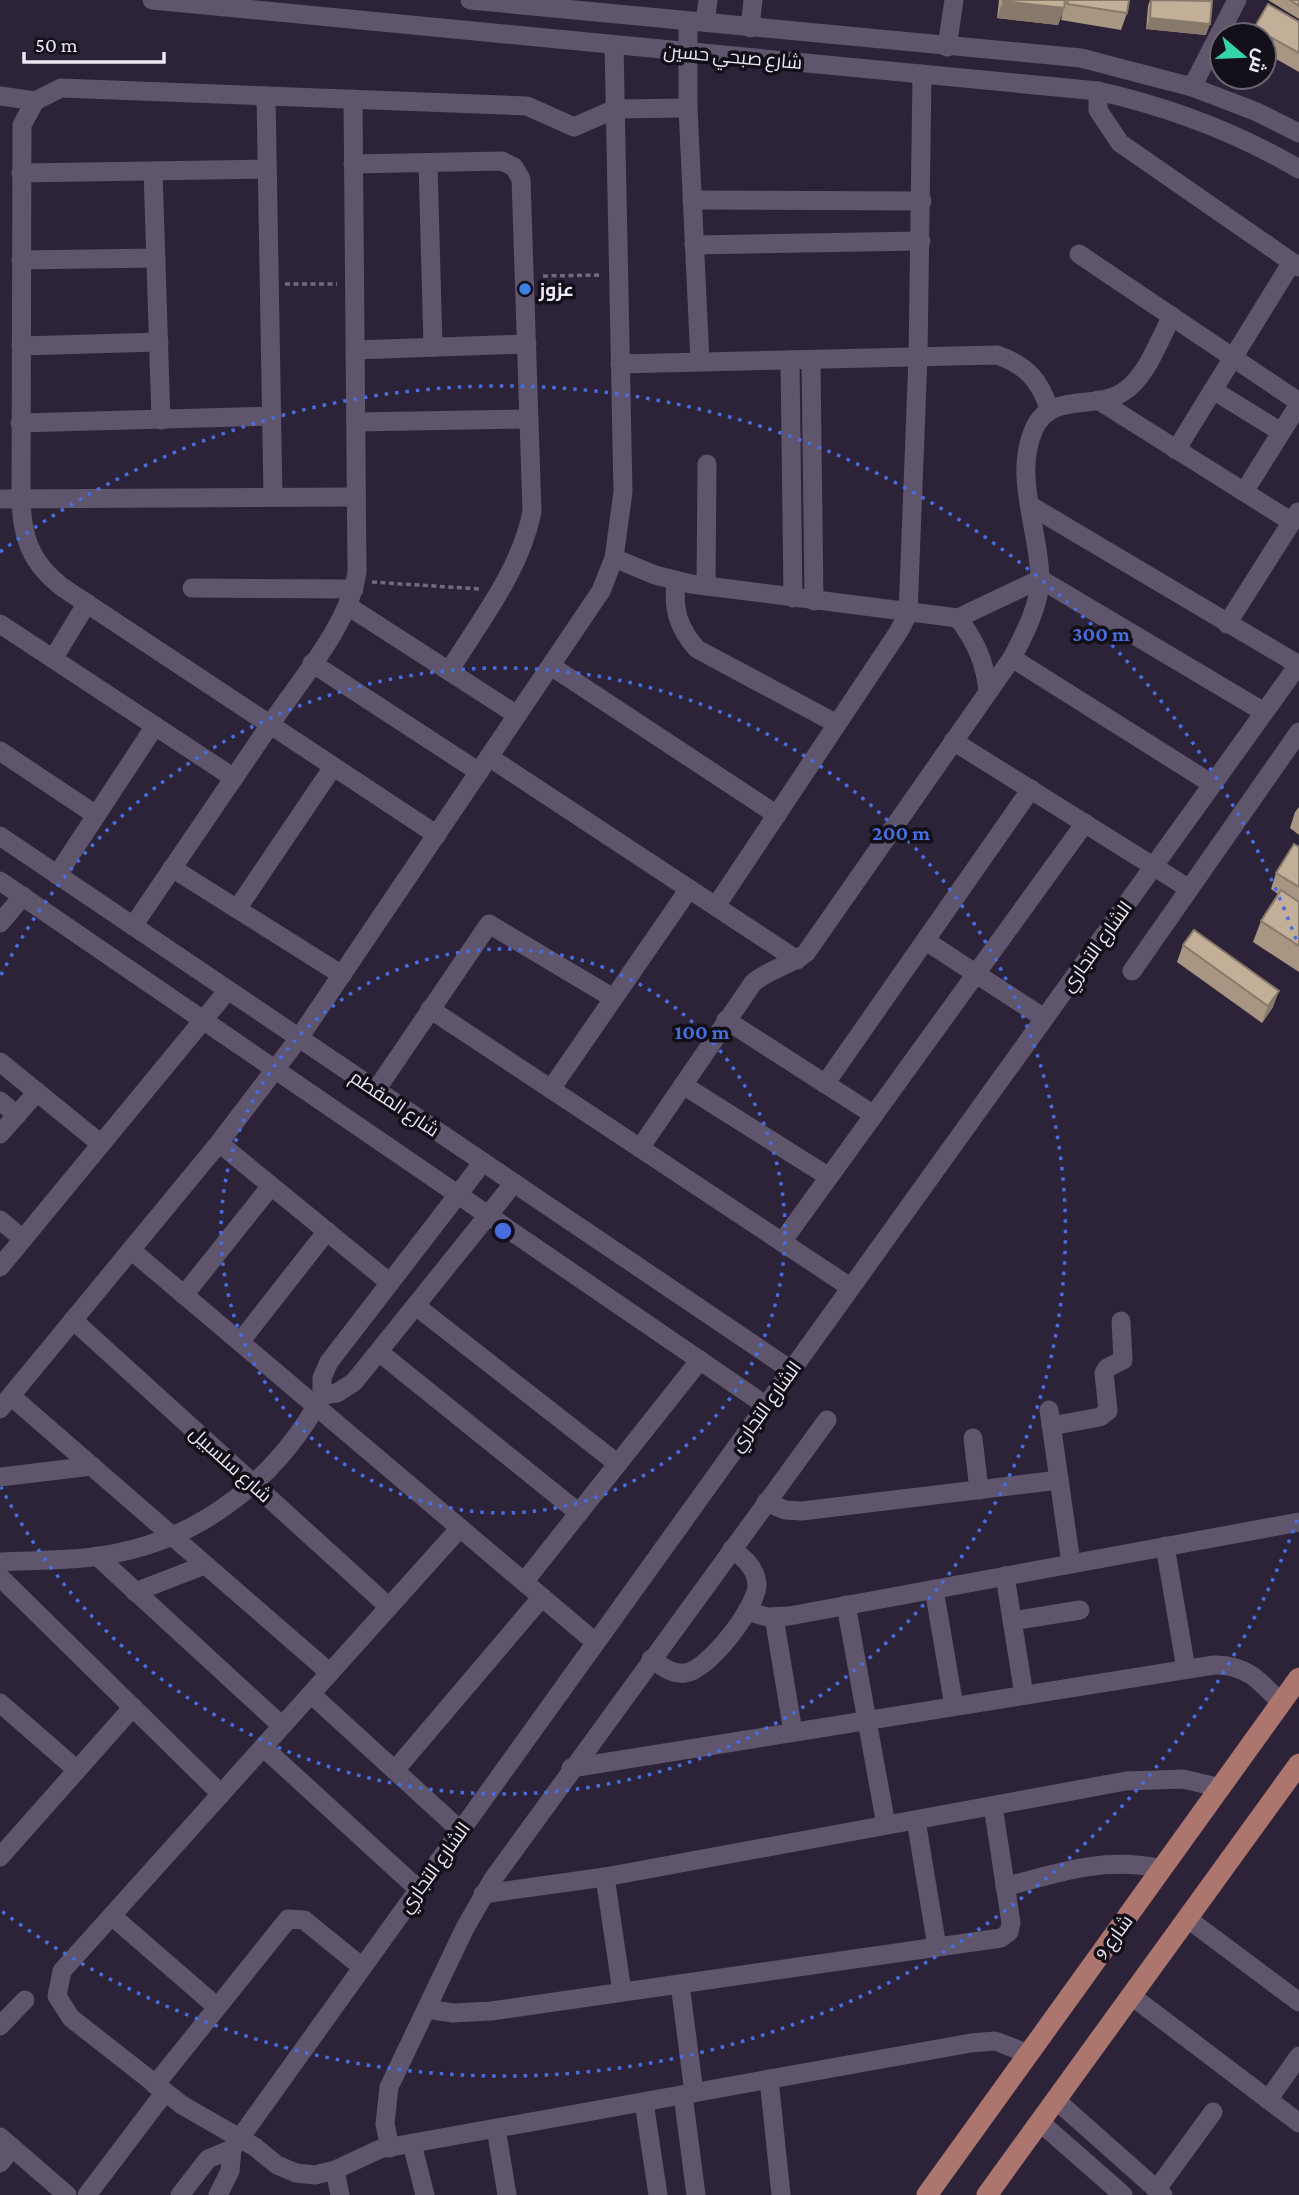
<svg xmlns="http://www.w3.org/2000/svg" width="1299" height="2195" viewBox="0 0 1299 2195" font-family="'Crimson Pro',Cairo,serif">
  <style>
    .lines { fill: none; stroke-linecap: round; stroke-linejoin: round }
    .path { stroke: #71697c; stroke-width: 3.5; stroke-dasharray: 5 3.5; stroke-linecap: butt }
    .minor { stroke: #5f556c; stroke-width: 19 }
    .major { stroke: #ac756e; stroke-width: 21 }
    .wall { fill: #a89683 }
    .shaded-wall { fill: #887a6a }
    .building { fill: #c3ae98; stroke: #887a6a; stroke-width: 2 }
    .ring { fill: none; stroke: #476dde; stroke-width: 3.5; stroke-dasharray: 3.5 7 }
    .shop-dot { fill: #3f7fe0; stroke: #120f18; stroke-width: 2.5 }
    .labels { text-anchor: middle; stroke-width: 7; stroke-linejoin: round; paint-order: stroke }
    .street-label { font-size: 19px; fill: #eee8f6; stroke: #120f18 }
    .poi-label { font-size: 19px; font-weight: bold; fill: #eee8f6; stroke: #120f18; text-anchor: start }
    .centre { fill: #476dde; stroke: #120f18; stroke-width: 3.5 }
    .ring-label { font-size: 21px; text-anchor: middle; font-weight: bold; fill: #476dde; stroke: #120f18; stroke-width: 7; stroke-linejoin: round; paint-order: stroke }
  </style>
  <rect width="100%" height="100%" fill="#2c2338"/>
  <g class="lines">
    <g class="path">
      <polyline points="543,276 602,275"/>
      <polyline points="285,284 337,284"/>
      <polyline points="372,582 480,589"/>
    </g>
    <g class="minor">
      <path d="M 152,0 L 1098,91 C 1169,107 1236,132 1299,169"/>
      <polyline points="470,0 1081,58 1192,87 1257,112 1299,133"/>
      <polyline points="688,22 688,108 700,362"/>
      <polyline points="705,22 708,0"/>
      <polyline points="750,28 753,0"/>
      <polyline points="947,47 954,0"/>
      <polyline points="1192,87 1237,0"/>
      <polyline points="1098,91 1098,110 1120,143 1299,267"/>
      <polyline points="0,96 35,101"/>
      <polyline points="266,96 273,497"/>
      <polyline points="428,163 433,347"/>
      <path d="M 353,164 L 502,161 L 514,167 L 521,179 L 532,512 C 520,571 480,621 449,671"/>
      <polyline points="153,171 161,420"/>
      <polyline points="21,173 267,169"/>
      <polyline points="692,200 922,201"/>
      <polyline points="694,245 921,241"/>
      <polyline points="1079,254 1299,402"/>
      <polyline points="21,260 156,258"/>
      <polyline points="21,346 159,342"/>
      <polyline points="355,350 527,344"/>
      <polyline points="790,360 793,598"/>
      <polyline points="811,360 814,601"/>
      <path d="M 620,364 L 997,355 C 1026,365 1040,380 1049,409"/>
      <polyline points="1213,390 1281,432"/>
      <polyline points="1098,400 1292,522"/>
      <polyline points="356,422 529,419"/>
      <polyline points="20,423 272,416"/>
      <polyline points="1176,450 1292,262"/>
      <polyline points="1244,492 1299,404"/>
      <polyline points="0,499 356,497"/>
      <polyline points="1031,506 1299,665"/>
      <polyline points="614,558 655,575 691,584 958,618 1040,579 1264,712"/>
      <path d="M 676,581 C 673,609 678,628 697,649 L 837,724"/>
      <polyline points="706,586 707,464"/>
      <polyline points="192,588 354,589"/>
      <polyline points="348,606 517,715"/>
      <path d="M 958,618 C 976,642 985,662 988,691"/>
      <polyline points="0,624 234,778"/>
      <polyline points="1227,624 1298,512"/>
      <polyline points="1012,658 1212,784"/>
      <polyline points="53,659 87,603"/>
      <polyline points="312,663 479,772"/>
      <polyline points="551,666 777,815"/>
      <polyline points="953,741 1188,888"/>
      <polyline points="0,751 96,815"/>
      <polyline points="489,757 797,960"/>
      <path d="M 437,835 L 62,587 C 31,563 22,538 21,499 L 22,125 L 35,101 L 61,88 L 527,106 L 574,127 L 615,109 L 688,108"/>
      <polyline points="0,836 791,1370"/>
      <polyline points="172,868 342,975"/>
      <polyline points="57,875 155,726"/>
      <polyline points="0,881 765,1405"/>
      <polyline points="716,906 899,631 908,614 918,357 922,74"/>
      <polyline points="237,909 333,767"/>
      <polyline points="0,923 23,896"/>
      <path d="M 133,926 C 180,857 227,788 274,719 C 303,677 350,622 357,572 L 353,99"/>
      <polyline points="926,941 1044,1018"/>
      <polyline points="1132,971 1299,732"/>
      <polyline points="430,1009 850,1287"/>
      <polyline points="726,1020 874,1115"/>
      <polyline points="0,1062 101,1144"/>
      <polyline points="825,1084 1031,789"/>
      <polyline points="683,1085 829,1177"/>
      <polyline points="551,1089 689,889"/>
      <polyline points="376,1090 489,924 613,998"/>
      <polyline points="0,1101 17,1115"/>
      <polyline points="0,1134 37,1092"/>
      <polyline points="219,1143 390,1283"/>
      <path d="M 640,1148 L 753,983 C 769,969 789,966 806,953 L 1012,658 C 1024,635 1040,605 1040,578 C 1039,530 1013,475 1034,429 C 1051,391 1094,411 1123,392 C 1147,377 1159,340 1172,316"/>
      <polyline points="0,1220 23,1239"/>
      <polyline points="782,1242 1085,823"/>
      <polyline points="131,1250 595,1642"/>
      <polyline points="0,1267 228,990"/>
      <polyline points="184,1295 271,1186"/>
      <polyline points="416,1306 618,1464"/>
      <polyline points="73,1320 389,1607"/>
      <polyline points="240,1342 327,1231"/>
      <polyline points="379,1352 579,1513"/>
      <polyline points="322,1395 337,1393 354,1382 514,1183"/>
      <polyline points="322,1395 322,1378 329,1362 483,1162"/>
      <polyline points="11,1396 330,1673"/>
      <polyline points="0,1409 219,1143 299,1038 601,591 614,558 623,492 614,45"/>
      <polyline points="1049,1410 1071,1563"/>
      <polyline points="1051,1426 1100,1417 1108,1411 1104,1373 1107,1368 1123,1360 1121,1321"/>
      <polyline points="973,1438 979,1490"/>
      <polyline points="0,1477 92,1466"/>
      <polyline points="766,1502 785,1510 802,1511 1059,1480"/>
      <polyline points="460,1528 62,1971 57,1996 71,2018 182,2105 255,2147 277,2165 296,2173 315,2175 335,2170 380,2149 971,2043 995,2041 1029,2054"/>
      <polyline points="1165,1546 1186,1669"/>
      <polyline points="97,1556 282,1726"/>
      <path d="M 0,1562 C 39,1560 79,1561 117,1553 C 207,1535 279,1475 322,1396"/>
      <polyline points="1005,1576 1024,1695"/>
      <polyline points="0,1577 221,1794"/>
      <polyline points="524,1582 700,1360"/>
      <polyline points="934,1589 954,1706"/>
      <polyline points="135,1592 205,1565"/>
      <polyline points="846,1605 886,1825"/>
      <polyline points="747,1611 767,1617 789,1616 1299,1522"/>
      <polyline points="774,1617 793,1732"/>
      <polyline points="1012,1621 1080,1610"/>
      <path d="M 651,1659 C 662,1666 672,1675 685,1673 C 708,1671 759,1605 757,1583 C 755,1567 744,1558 732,1549"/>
      <polyline points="311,1694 460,1830"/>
      <polyline points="0,1703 77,1770"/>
      <polyline points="263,1747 418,1889"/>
      <path d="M 571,1768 L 1214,1665 C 1246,1664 1261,1682 1281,1703"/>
      <polyline points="396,1769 542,1597"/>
      <polyline points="916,1820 937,1947"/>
      <polyline points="0,1857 133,1707"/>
      <polyline points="605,1877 622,1992"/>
      <path d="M 1005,1887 C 1059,1872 1107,1856 1162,1869"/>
      <polyline points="483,1894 605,1877 1126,1781 1183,1779 1221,1788"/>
      <polyline points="112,1916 217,2007"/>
      <polyline points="1188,1919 1299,2002"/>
      <polyline points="680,1984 694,2093"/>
      <polyline points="1133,1997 1299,2123"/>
      <polyline points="427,2009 453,2013 491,2011 1001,1938 1009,1932 1011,1923 993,1806"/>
      <polyline points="0,2026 25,2000"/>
      <polyline points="769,2079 781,2195"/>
      <polyline points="155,2085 288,1919 304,1920 362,1967"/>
      <polyline points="683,2095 696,2195"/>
      <polyline points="1268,2100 1299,2056"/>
      <polyline points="1057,2101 1163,2195"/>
      <polyline points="644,2102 658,2195"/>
      <polyline points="1041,2123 1123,2195"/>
      <polyline points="496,2128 507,2195"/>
      <polyline points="0,2137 67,2195"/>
      <polyline points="412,2144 425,2195"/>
      <polyline points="390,2148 385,2124 389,2087 465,1928 493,1879 827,1420"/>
      <polyline points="0,2163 12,2148"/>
      <polyline points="335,2170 340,2195"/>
      <polyline points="1157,2189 1213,2112"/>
      <polyline points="87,2195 165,2092"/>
      <polyline points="180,2195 208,2159 232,2149"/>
      <polyline points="218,2195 230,2171 232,2149 1299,664"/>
    </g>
    <g class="major">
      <polyline points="927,2195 1299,1678"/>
      <polyline points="987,2195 1299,1764"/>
    </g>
  </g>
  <g class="wall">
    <polygon points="999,0 1129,0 1127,13 1121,30 1061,20 1063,10 1058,25 997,18"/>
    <polygon points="1150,0 1202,0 1206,35 1146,29 1148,6"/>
    <polygon points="1268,0 1299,0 1299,19"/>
    <polygon points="1299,22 1299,72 1264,52 1264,35 1252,35 1254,28"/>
    <polygon points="1299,807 1299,835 1290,828 1295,812"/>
    <polygon points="1299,847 1299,972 1253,942 1261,921 1278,894 1271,889 1276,873"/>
    <polygon points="1183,945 1273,1007 1262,1023 1177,962"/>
  </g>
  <g class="shaded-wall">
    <polygon points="1003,1 1064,8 1058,25 997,18"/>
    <polygon points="1150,18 1210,24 1206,35 1146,29"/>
    <polygon points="1279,991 1273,1007 1262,1023 1268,1006"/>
  </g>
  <g class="building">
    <polygon points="1003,0 1065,0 1064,8 1003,1"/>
    <polygon points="1068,0 1129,0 1127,13 1067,4"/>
    <polygon points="1151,0 1212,1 1210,24 1150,18"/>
    <polygon points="1290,0 1299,0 1299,6"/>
    <polygon points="1268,4 1299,22 1299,53 1254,28"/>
    <polygon points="1294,844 1299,847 1299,887 1276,873"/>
    <polygon points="1281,890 1299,902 1299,946 1261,921"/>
    <polygon points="1194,930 1279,991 1268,1006 1183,945"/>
  </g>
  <g class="ring">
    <circle cx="503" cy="1231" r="282"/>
    <path d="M1 975A563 563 0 1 1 1 1487"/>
    <path d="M1297 1520A845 845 0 0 1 0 1910M0 552A845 845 0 0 1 1297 942"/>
  </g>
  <circle class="shop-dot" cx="525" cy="289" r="7"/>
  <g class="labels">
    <g class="street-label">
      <text transform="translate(733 56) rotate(5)" y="7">شارع صبحي حسين</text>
      <text transform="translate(1096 946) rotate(-54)" y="7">الشارع التجاري</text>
      <text transform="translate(395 1103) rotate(34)" y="7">شارع المقطم</text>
      <text transform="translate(765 1406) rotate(-54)" y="7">الشارع التجاري</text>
      <text transform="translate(231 1464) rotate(42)" y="7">شارع سلسبيل</text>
      <text transform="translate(434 1867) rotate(-54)" y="7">الشارع التجاري</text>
      <text transform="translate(1113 1937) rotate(-54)" y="7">شارع 9</text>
    </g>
    <g class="poi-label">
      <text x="539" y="296">عزوز</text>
    </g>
  </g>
  <circle cx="503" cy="1231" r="10" class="centre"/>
  <g class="ring-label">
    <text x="1101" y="641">300 m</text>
    <text x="901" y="840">200 m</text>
    <text x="702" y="1039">100 m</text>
  </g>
  <g transform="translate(1243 56) rotate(109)"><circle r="33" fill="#120f18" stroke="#6a6671" stroke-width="2"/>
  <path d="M0-5L12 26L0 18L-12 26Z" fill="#34d4a8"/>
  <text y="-10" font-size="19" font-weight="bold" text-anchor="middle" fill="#eee8f6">ش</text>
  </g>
  <path d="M24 52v10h140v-10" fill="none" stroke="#eee8f6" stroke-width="3.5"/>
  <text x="35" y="52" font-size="21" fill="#eee8f6" stroke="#120f18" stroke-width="5" paint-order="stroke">50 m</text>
</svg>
